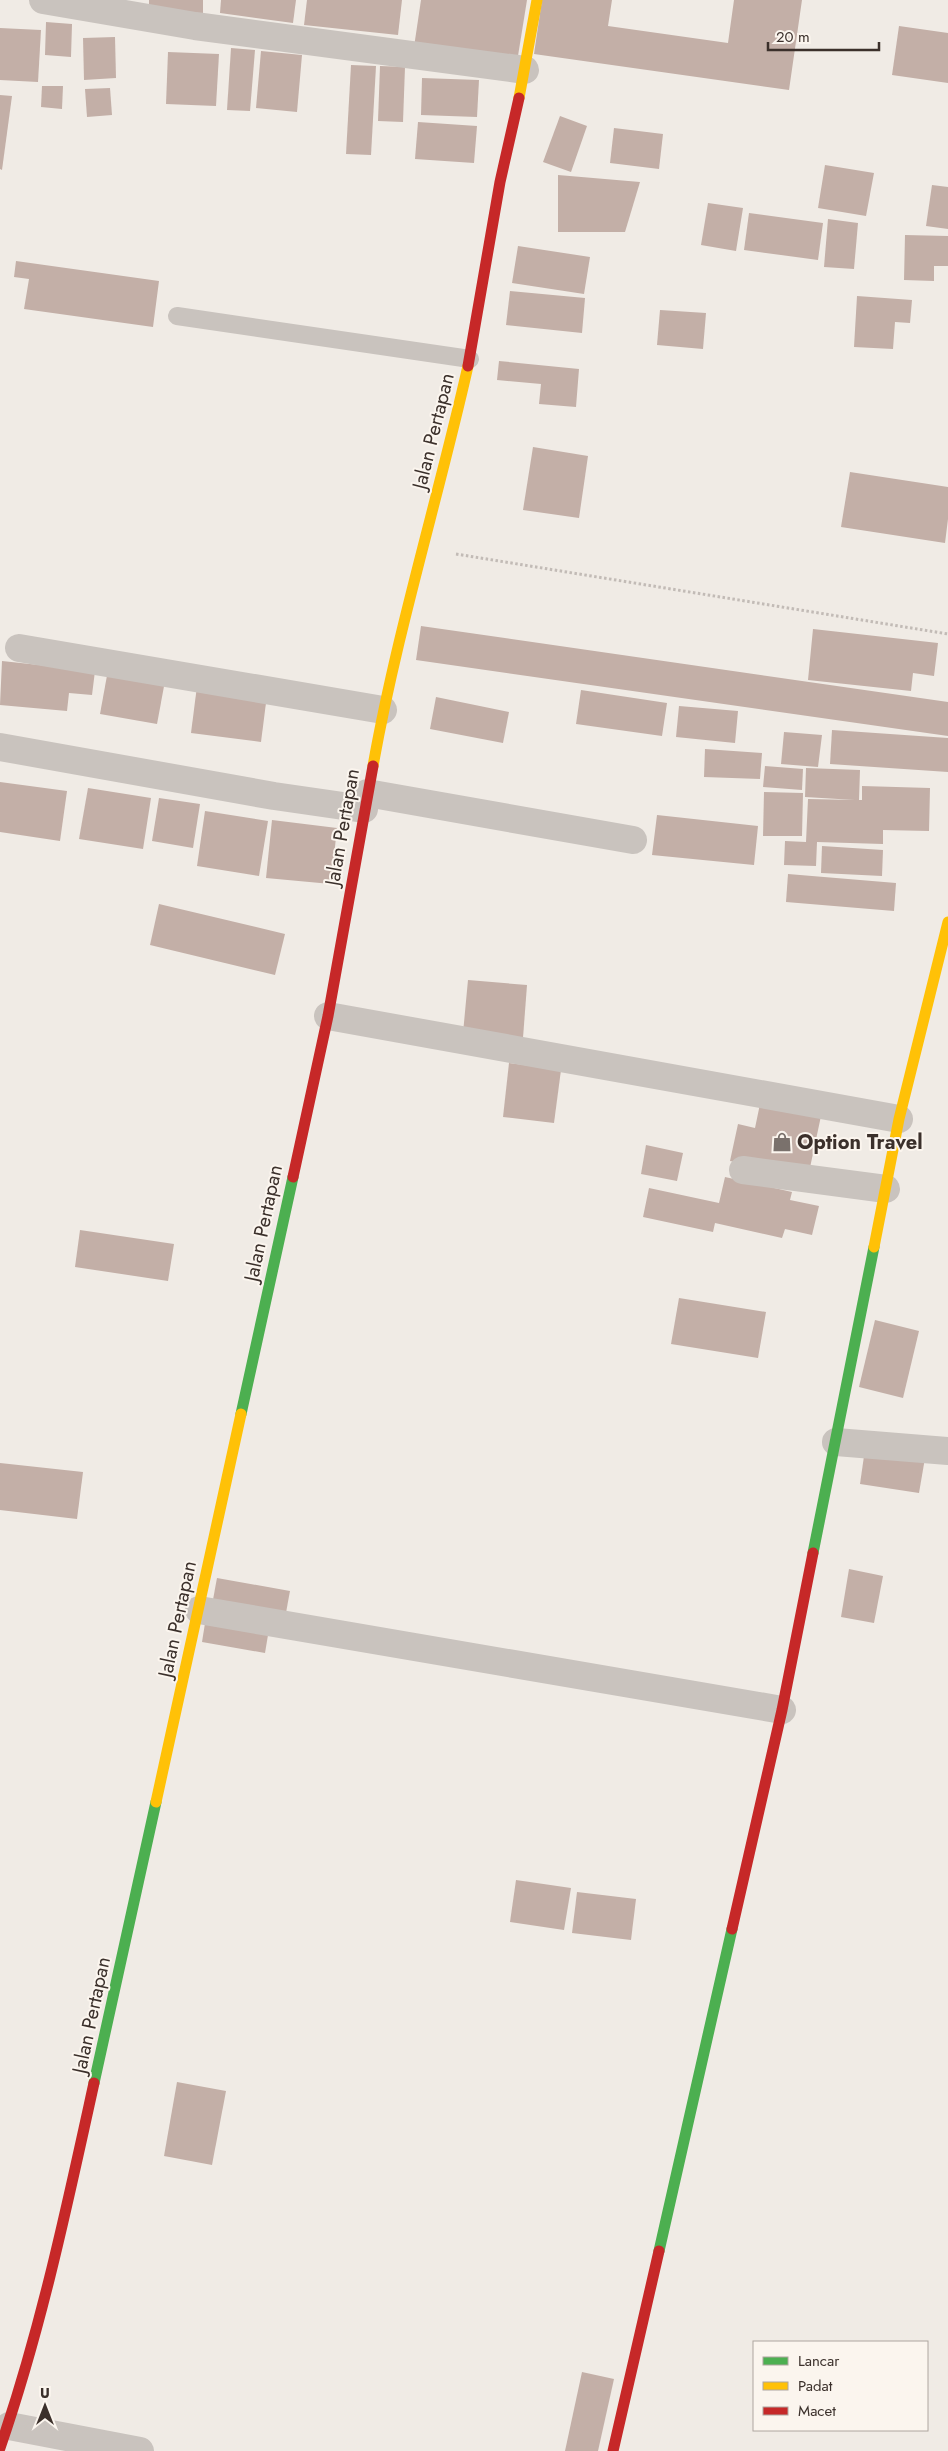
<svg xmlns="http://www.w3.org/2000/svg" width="948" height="2451" viewBox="0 0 948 2451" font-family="Jost,sans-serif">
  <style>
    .building { fill: #c3afa7 }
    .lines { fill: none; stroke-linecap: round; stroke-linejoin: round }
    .path { stroke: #c2bbb6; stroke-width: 3; stroke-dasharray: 2.5 2.5; stroke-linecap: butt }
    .lane { stroke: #c9c3be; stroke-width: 18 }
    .street { stroke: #c9c3be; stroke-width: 28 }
    .fast { stroke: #4caf50; stroke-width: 11 }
    .slow { stroke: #ffc107; stroke-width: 11 }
    .jam { stroke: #c62828; stroke-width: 11 }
    .labels { text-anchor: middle; stroke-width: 4; stroke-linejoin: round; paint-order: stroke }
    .street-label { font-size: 20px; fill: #3b302b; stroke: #fbf5ee }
    .poi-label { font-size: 20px; font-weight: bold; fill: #3b302b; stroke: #fbf5ee; text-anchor: start }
  </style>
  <rect width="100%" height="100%" fill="#f0ebe5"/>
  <g class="building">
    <polygon points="149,0 203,0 203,16 149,14"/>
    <polygon points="221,0 296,0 293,23 220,13"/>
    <polygon points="307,0 402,0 398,35 304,25"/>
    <polygon points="421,0 527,0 517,62 414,47"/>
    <polygon points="542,0 612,0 608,26 728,43 734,0 802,0 789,90 534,54"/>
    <polygon points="46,22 72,24 71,57 45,55"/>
    <polygon points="899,26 948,33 948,83 892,75"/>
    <polygon points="0,28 41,30 38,82 0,80"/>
    <polygon points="115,37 116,78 84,80 83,38"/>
    <polygon points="231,48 255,50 250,111 227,110"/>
    <polygon points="261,51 302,55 297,112 256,108"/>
    <polygon points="168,52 219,54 216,106 166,104"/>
    <polygon points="351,65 376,66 371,155 346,154"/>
    <polygon points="380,66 405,67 403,122 378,121"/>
    <polygon points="422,78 479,80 477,117 421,115"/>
    <polygon points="42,86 63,86 62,109 41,107"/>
    <polygon points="110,88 112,115 87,117 85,89"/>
    <polygon points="0,95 12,96 2,170 0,169"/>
    <polygon points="560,116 587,126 571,172 543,162"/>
    <polygon points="418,122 477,126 474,163 415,159"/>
    <polygon points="614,128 663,134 659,169 610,163"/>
    <polygon points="825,165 874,173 866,216 818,208"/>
    <polygon points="558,175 640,182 625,232 558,232"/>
    <polygon points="932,185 948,187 948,229 926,226"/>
    <polygon points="708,203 743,208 736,251 701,245"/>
    <polygon points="749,213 823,223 818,260 744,250"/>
    <polygon points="828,219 858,223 854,269 824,267"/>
    <polygon points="905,235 948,236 948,266 934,266 934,281 904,280"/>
    <polygon points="518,246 590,257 584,294 512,283"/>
    <polygon points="16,261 159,281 153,327 24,309 29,279 14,277"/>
    <polygon points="510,291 585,298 582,333 506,325"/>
    <polygon points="857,296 912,300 910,323 895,322 893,349 854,347"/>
    <polygon points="660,310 706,313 703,349 657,345"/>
    <polygon points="499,361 579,369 576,407 539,404 541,384 497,380"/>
    <polygon points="533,447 588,456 579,518 523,510"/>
    <polygon points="850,472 948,487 948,519 945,543 841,527"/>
    <polygon points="421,626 948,702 948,736 416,660"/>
    <polygon points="813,629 938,643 934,676 913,673 911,691 808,680"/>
    <polygon points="2,661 95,671 92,695 69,693 67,711 0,705"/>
    <polygon points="108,670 165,681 157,724 100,714"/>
    <polygon points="197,686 267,695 261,742 191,733"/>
    <polygon points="581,690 667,703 662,736 576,724"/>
    <polygon points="436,697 509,712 503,743 430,729"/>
    <polygon points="679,706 738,711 735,743 676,737"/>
    <polygon points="832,730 948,738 948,772 830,764"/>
    <polygon points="784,732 822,735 818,767 781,764"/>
    <polygon points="705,749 762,753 760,779 704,777"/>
    <polygon points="765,766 803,769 802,790 763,787"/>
    <polygon points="806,768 860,770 859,800 862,800 862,786 930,788 929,831 883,830 883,844 817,842 816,866 784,865 785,841 806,842 808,799 855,800 805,797"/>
    <polygon points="0,782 67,791 60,841 0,832"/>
    <polygon points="88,788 151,798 143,849 79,839"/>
    <polygon points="764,792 803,793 802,836 763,836"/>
    <polygon points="159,798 200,804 193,848 152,841"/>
    <polygon points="205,811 268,821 259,876 197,866"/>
    <polygon points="657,815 758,826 754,865 652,855"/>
    <polygon points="272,820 337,828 331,884 266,878"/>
    <polygon points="822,846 883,850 882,876 821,873"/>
    <polygon points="788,874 896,883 894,911 786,902"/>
    <polygon points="159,904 285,934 275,975 150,945"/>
    <polygon points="468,980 527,985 523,1038 463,1033"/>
    <polygon points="509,1063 561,1070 554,1123 503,1117"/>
    <polygon points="760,1104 821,1116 808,1177 730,1161 738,1124 755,1128"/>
    <polygon points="646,1145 683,1153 677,1181 641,1174"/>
    <polygon points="725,1177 792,1192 790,1200 819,1206 812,1235 785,1229 782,1238 715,1223 713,1232 643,1217 649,1188 719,1203"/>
    <polygon points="80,1230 174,1244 168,1281 75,1267"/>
    <polygon points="679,1298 766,1312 758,1358 671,1344"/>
    <polygon points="875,1320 919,1331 903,1398 859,1387"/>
    <polygon points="865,1449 925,1458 919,1493 860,1484"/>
    <polygon points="0,1463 83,1472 77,1519 0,1510"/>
    <polygon points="849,1569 883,1576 874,1623 841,1617"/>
    <polygon points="217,1578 290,1591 285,1618 212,1605"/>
    <polygon points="206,1617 269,1629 265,1653 202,1642"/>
    <polygon points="516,1880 571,1888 564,1930 510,1922"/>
    <polygon points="577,1892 636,1899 631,1940 572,1933"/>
    <polygon points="177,2082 226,2091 212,2165 164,2156"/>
    <polygon points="582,2372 614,2379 598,2451 565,2451"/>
  </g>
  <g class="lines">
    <polyline class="path" points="456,554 948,634"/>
    <polyline class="lane" points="177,316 470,359"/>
    <g class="street">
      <polyline points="43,0 195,26 525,70"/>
      <polyline points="19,648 383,710"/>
      <polyline points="0,747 274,796 364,809"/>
      <polyline points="367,793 633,840"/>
      <polyline points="328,1016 899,1119"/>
      <polyline points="743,1170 886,1189"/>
      <polyline points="836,1442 948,1451"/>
      <polyline points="199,1610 782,1710"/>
      <polyline points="9,2426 140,2451"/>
    </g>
    <g class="fast">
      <polyline points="241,1414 293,1177"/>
      <polyline points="813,1553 874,1247"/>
      <polyline points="94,2083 156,1802"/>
      <polyline points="659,2251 732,1929"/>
    </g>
    <g class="slow">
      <polyline points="519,98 537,0"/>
      <path d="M 373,766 C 397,631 438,499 468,366"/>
      <polyline points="874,1247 899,1119 948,922"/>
      <polyline points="156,1802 241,1414"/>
    </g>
    <g class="jam">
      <polyline points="468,366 500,182 519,98"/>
      <polyline points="293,1177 328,1016 373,766"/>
      <polyline points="732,1929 782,1710 813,1553"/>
      <path d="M 0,2448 C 41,2329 67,2206 94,2083"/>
      <polyline points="613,2451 659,2251"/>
    </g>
  </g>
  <defs>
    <symbol id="shop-bare" viewBox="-9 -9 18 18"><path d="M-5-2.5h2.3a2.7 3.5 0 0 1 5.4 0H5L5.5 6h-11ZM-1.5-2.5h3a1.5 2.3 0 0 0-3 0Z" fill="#7a716c" stroke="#fbf5ee" stroke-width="2.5" paint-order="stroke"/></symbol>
  </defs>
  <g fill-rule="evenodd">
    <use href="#shop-bare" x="768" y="1128" width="28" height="28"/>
  </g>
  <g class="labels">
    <g class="street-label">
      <text transform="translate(433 431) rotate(-76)" y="7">Jalan Pertapan</text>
      <text transform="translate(342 827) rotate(-80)" y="7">Jalan Pertapan</text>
      <text transform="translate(263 1223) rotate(-78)" y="7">Jalan Pertapan</text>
      <text transform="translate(177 1619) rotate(-78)" y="7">Jalan Pertapan</text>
      <text transform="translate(91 2015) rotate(-78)" y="7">Jalan Pertapan</text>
    </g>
    <g class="poi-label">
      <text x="797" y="1149">Option Travel</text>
    </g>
  </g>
  <rect x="753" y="2341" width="175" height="90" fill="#fbf5ee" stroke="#aea6a0"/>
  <rect x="763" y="2357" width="25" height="8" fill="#4caf50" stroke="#aea6a0"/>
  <text x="798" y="2366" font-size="15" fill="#3b302b">Lancar</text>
  <rect x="763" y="2382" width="25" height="8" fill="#ffc107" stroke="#aea6a0"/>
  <text x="798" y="2391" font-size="15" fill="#3b302b">Padat</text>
  <rect x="763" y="2407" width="25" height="8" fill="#c62828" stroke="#aea6a0"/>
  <text x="798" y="2416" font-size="15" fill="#3b302b">Macet</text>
  <g transform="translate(45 2406)" stroke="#fbf5ee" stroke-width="4" paint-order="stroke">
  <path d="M0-4L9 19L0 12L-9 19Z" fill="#3b302b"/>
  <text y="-8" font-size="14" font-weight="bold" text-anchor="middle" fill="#3b302b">U</text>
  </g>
  <path d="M768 42v8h111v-8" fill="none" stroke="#3b302b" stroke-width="2.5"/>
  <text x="776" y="42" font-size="15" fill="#3b302b" stroke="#fbf5ee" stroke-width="4" paint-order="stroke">20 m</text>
</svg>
